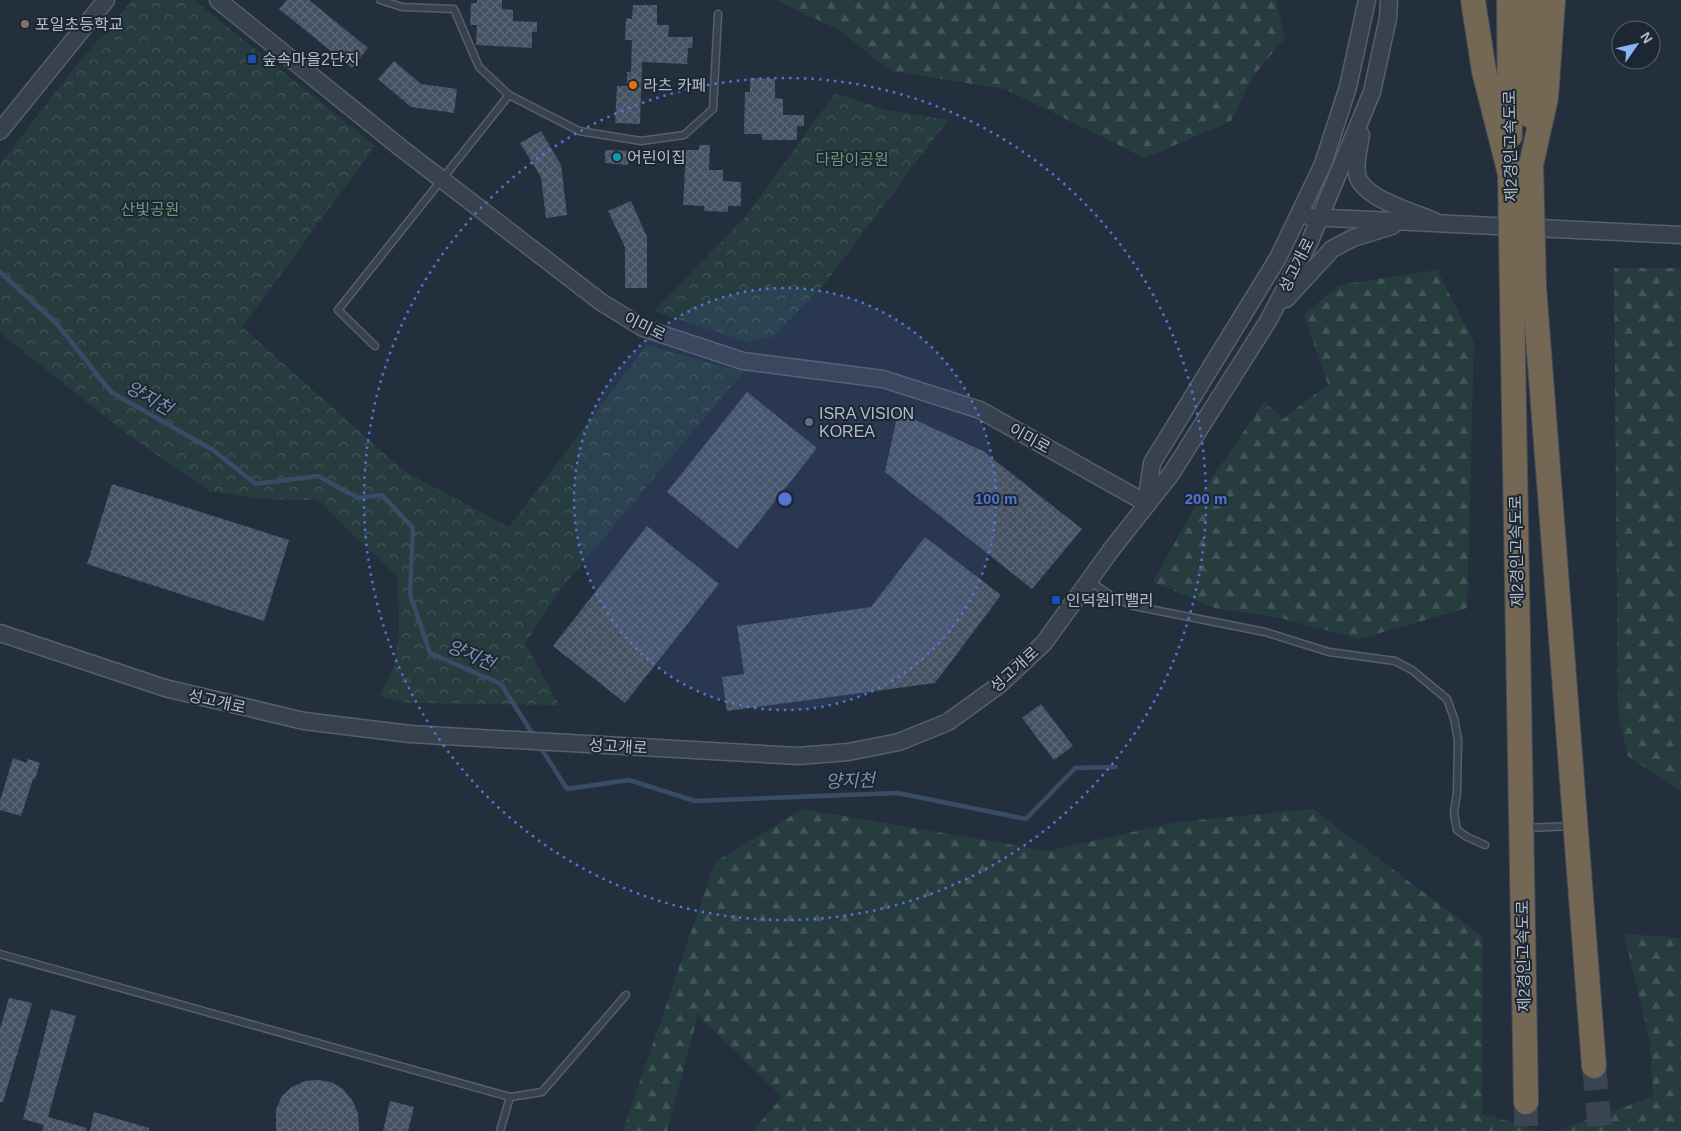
<svg xmlns="http://www.w3.org/2000/svg" width="1681" height="1131" viewBox="0 0 1681 1131" font-family="Helvetica,'Noto Sans KR',sans-serif">
  <style>
    .forest { fill: url(#forest-firs) }
    .park { fill: url(#park-crowns) }
    .lines { fill: none; stroke-linecap: round; stroke-linejoin: round }
    .stream { stroke: #394c67; stroke-width: 4.5 }
    .building { fill: url(#building-cross-hatch) }
    .motorway-tunnel { stroke: #3a4453; stroke-width: 24; stroke-dasharray: 24 12; stroke-linecap: butt }
    .service-casing { stroke: #565f6c; stroke-width: 9 }
    .tertiary-casing { stroke: #565f6c; stroke-width: 19 }
    .motorway-casing { stroke: #434c59; stroke-width: 26 }
    .service { stroke: #38414e; stroke-width: 6 }
    .tertiary { stroke: #38414e; stroke-width: 16 }
    .motorway { stroke: #746855; stroke-width: 24 }
    .motorway-bridge-casing { stroke: #434c59; stroke-width: 26; stroke-linecap: butt }
    .motorway-bridge { stroke: #746855; stroke-width: 24 }
    .ring { fill: none; stroke: #5274d3; stroke-width: 2.5; stroke-dasharray: 2.5 5 }
    .education-dot { fill: #8d6e63; stroke: #1d2633; stroke-width: 2 }
    .transit-dot { fill: #1a4fb4; stroke: #1d2633; stroke-width: 2 }
    .food-dot { fill: #e8710a; stroke: #1d2633; stroke-width: 2 }
    .culture-dot { fill: #0f9aa8; stroke: #1d2633; stroke-width: 2 }
    .service-dot { fill: #5c6f8a; stroke: #1d2633; stroke-width: 2 }
    .labels { text-anchor: middle; stroke-width: 4; stroke-linejoin: round; paint-order: stroke }
    .poi-label { font-size: 16px; fill: #b4bcc9; stroke: #1d2633; text-anchor: start }
    .street-label { font-size: 16px; fill: #b4bcc9; stroke: #1d2633 }
    .park-label { font-size: 16px; fill: #6b9a76; stroke: #1d2633 }
    .water-label { font-size: 18px; font-style: italic; fill: #7c92b1; stroke: #1d2633 }
    .centre { fill: #5274d3; stroke: #1d2633; stroke-width: 2.5 }
    .ring-label { font-size: 15px; text-anchor: middle; font-weight: bold; fill: #5274d3; stroke: #1d2633; stroke-width: 4; stroke-linejoin: round; paint-order: stroke }
  </style>
  <defs>
    <pattern id="forest-firs" width="22" height="20" patternUnits="userSpaceOnUse" patternTransform="scale(1.25)"><rect width="22" height="20" fill="#263c3f"/><path d="M5 1l3.5 6h-7zM16 11l3.5 6h-7z" fill="#435659"/></pattern>
    <pattern id="park-crowns" width="20" height="18" patternUnits="userSpaceOnUse" patternTransform="scale(1.25)"><rect width="20" height="18" fill="#263c3f"/><path d="M2 6a3 3 0 1 1 6 0M12 15a3 3 0 1 1 6 0" fill="none" stroke="#435659"/></pattern>
    <pattern id="building-cross-hatch" width="8" height="8" patternUnits="userSpaceOnUse" patternTransform="scale(1.25)"><rect width="8" height="8" fill="#455162"/><path d="M0 0l8 8M0 8l8-8" fill="none" stroke="#5d6877"/></pattern>
  </defs>
  <rect width="100%" height="100%" fill="#242f3e"/>
  <g class="forest">
    <polygon points="776,0 1276,0 1285,38 1253,76 1231,121 1145,158 1005,89 890,71 841,31"/>
    <polygon points="1614,268 1681,268 1681,792 1628,756 1618,713"/>
    <polygon points="1437,270 1474,342 1467,608 1359,639 1280,618 1215,608 1153,582 1207,485 1264,402 1283,419 1328,384 1304,315 1339,285"/>
    <polygon points="803,809 1048,851 1177,822 1313,809 1483,937 1482,1114 1542,1131 753,1131 782,1097 698,1015 667,1131 623,1131 715,862"/>
    <polygon points="1624,934 1681,938 1681,1131 1555,1131 1653,1097 1650,1041"/>
  </g>
  <g class="park">
    <polygon points="133,0 194,0 375,146 242,327 404,471 509,527 647,345 743,372 559,591 525,643 559,705 408,703 379,696 394,667 399,633 398,577 317,500 261,499 209,491 127,434 0,333 0,164 80,61"/>
    <polygon points="835,93 886,110 948,120 827,281 773,337 747,342 654,311 746,216"/>
  </g>
  <g class="lines">
    <g class="stream">
      <polyline points="0,272 57,324 111,392 213,450 256,484 318,476 358,498 382,495 413,528 410,594 430,653 501,684 534,736"/>
      <polyline points="539,745 567,789 629,780 695,801 898,793 1026,819 1075,768 1116,767"/>
    </g>
  </g>
  <g class="building">
    <polygon points="287,0 309,0 368,48 352,68 279,9"/>
    <polygon points="477,0 502,0 502,9 513,10 513,21 537,22 537,32 532,32 532,48 476,45 477,25 470,25 471,3 477,3"/>
    <polygon points="633,5 657,5 657,25 669,25 668,37 693,37 692,48 688,48 687,64 642,62 640,124 615,123 617,86 627,86 627,72 631,72 632,40 625,40 626,18 632,19"/>
    <polygon points="394,61 421,84 457,89 454,113 411,107 378,79"/>
    <polygon points="750,78 775,79 775,98 783,99 783,115 804,115 804,126 797,126 797,140 762,140 762,134 744,134 745,92 750,92"/>
    <polygon points="541,131 561,165 567,215 546,218 541,177 520,143"/>
    <polygon points="699,145 710,145 709,170 723,170 723,181 741,182 741,206 728,206 728,212 704,211 704,206 683,205 686,150 699,150"/>
    <polygon points="605,150 629,151 628,165 605,163"/>
    <polygon points="631,201 647,237 647,288 625,288 625,247 608,211"/>
    <polygon points="747,392 817,448 737,549 667,492"/>
    <polygon points="898,412 983,451 1082,529 1032,589 885,472"/>
    <polygon points="112,484 289,540 264,621 87,564"/>
    <polygon points="647,526 719,584 625,703 553,646"/>
    <polygon points="925,537 1001,595 935,683 727,711 722,677 744,674 737,626 871,607"/>
    <polygon points="1041,704 1073,746 1054,760 1022,718"/>
    <polygon points="13,758 27,763 28,759 40,763 35,779 33,779 21,816 0,810 0,801"/>
    <polygon points="9,998 32,1003 3,1102 0,1102 0,1029"/>
    <polygon points="51,1009 76,1016 48,1117 87,1128 86,1131 42,1131 44,1125 23,1119"/>
    <polygon points="318,1080 331,1082 343,1089 352,1100 358,1113 359,1131 276,1131 276,1109 282,1096 292,1087 305,1081"/>
    <polygon points="390,1101 414,1107 408,1131 383,1131"/>
    <polygon points="94,1112 149,1128 149,1131 90,1131"/>
  </g>
  <g class="lines">
    <g class="motorway-tunnel">
      <polyline points="1594,1066 1600,1131"/>
      <polyline points="1526,1102 1526,1131"/>
    </g>
    <defs>
      <g id="service">
        <polyline points="380,0 402,7 454,9 479,67 509,95"/>
        <polyline points="375,346 338,310 509,95 579,131 641,141 684,135 713,109 718,14"/>
        <polyline points="1090,581 1114,598 1134,606 1265,632 1329,652 1395,661 1412,670 1447,699 1454,718 1458,740 1457,793 1454,813 1457,830 1467,837 1485,845"/>
        <polyline points="1527,828 1572,826"/>
        <polyline points="0,954 510,1097 542,1092 626,995"/>
        <polyline points="500,1131 510,1097"/>
      </g>
      <g id="tertiary">
        <polyline points="218,0 401,148 601,302 643,328 743,361 883,379 980,410 1146,503"/>
        <polyline points="0,131 106,0"/>
        <path d="M 1361,135 C 1359,147 1355,162 1357,174 C 1361,198 1414,212 1434,221"/>
        <polyline points="1310,217 1681,235"/>
        <polyline points="1286,299 1332,249 1353,238 1392,226"/>
        <polyline points="1146,503 1152,463 1278,258 1323,164 1348,87 1367,0"/>
        <polyline points="0,633 165,688 304,721 410,734 798,756 848,752 899,742 948,722 999,685 1044,643 1111,550 1171,474 1268,321 1310,241 1372,92 1388,18 1389,0"/>
      </g>
      <g id="motorway">
        <polyline points="1473,0 1484,71 1510,174"/>
        <polyline points="1509,0 1510,136"/>
        <polyline points="1529,0 1531,116"/>
        <polyline points="1531,165 1546,98 1553,0"/>
        <polyline points="1534,287 1594,1066"/>
        <polyline points="1512,294 1526,1102"/>
      </g>
    </defs>
    <use href="#service" class="service-casing"/>
    <use href="#tertiary" class="tertiary-casing"/>
    <use href="#motorway" class="motorway-casing"/>
    <use href="#service" class="service"/>
    <use href="#tertiary" class="tertiary"/>
    <use href="#motorway" class="motorway"/>
    <defs>
      <g id="motorway-bridge">
        <polyline points="1531,165 1534,287"/>
        <polyline points="1510,174 1512,294"/>
      </g>
    </defs>
    <use href="#motorway-bridge" class="motorway-bridge-casing"/>
    <use href="#motorway-bridge" class="motorway-bridge"/>
  </g>
  <circle cx="785" cy="499" r="211" fill="#5274d3" fill-opacity=".12"/>
  <g class="ring">
    <circle cx="785" cy="499" r="211"/>
    <circle cx="785" cy="499" r="421"/>
  </g>
  <circle class="education-dot" cx="25" cy="24" r="5"/>
  <g class="transit-dot">
    <rect x="247" y="54" width="10" height="10" rx="2.5"/>
    <rect x="1051" y="595" width="10" height="10" rx="2.5"/>
  </g>
  <circle class="food-dot" cx="633" cy="85" r="5"/>
  <circle class="culture-dot" cx="617" cy="157" r="5"/>
  <circle class="service-dot" cx="809" cy="422" r="5"/>
  <g class="labels">
    <g class="poi-label">
      <text x="35" y="30">포일초등학교</text>
      <text x="262" y="65">숲속마을2단지</text>
      <text x="643" y="91">라츠 카페</text>
      <text x="627" y="163">어린이집</text>
      <text x="819" y="419">ISRA VISION<tspan x="819" dy="18">KOREA</tspan></text>
      <text x="1066" y="606">인덕원IT밸리</text>
    </g>
    <g class="street-label">
      <text transform="translate(1510 146) rotate(-91)" y="6">제2경인고속도로</text>
      <text transform="translate(1296 265) rotate(-63)" y="6">성고개로</text>
      <text transform="translate(645 326) rotate(26)" y="6">이미로</text>
      <text transform="translate(1030 438) rotate(29)" y="6">이미로</text>
      <text transform="translate(1516 551) rotate(-91)" y="6">제2경인고속도로</text>
      <text transform="translate(1014 669) rotate(-42)" y="6">성고개로</text>
      <text transform="translate(217 701) rotate(13)" y="6">성고개로</text>
      <text transform="translate(618 746) rotate(3)" y="6">성고개로</text>
      <text transform="translate(1523 956) rotate(-91)" y="6">제2경인고속도로</text>
    </g>
    <g class="park-label">
      <text x="852" y="165">다람이공원</text>
      <text x="150" y="215">산빛공원</text>
    </g>
    <g class="water-label">
      <text transform="translate(149 398) rotate(30)" y="6">양지천</text>
      <text transform="translate(471 655) rotate(24)" y="6">양지천</text>
      <text transform="translate(850 781) rotate(-2)" y="6">양지천</text>
    </g>
  </g>
  <circle cx="785" cy="499" r="8" class="centre"/>
  <g class="ring-label">
    <text x="996" y="504">100 m</text>
    <text x="1206" y="504">200 m</text>
  </g>
  <g transform="translate(1636 45) rotate(56)"><circle r="24" fill="#1d2633" stroke="#59626f"/>
  <path d="M0-4L9 19L0 12L-9 19Z" fill="#8ab4f8"/>
  <text y="-8" font-size="14" font-weight="bold" text-anchor="middle" fill="#b4bcc9">N</text>
  </g>
</svg>
